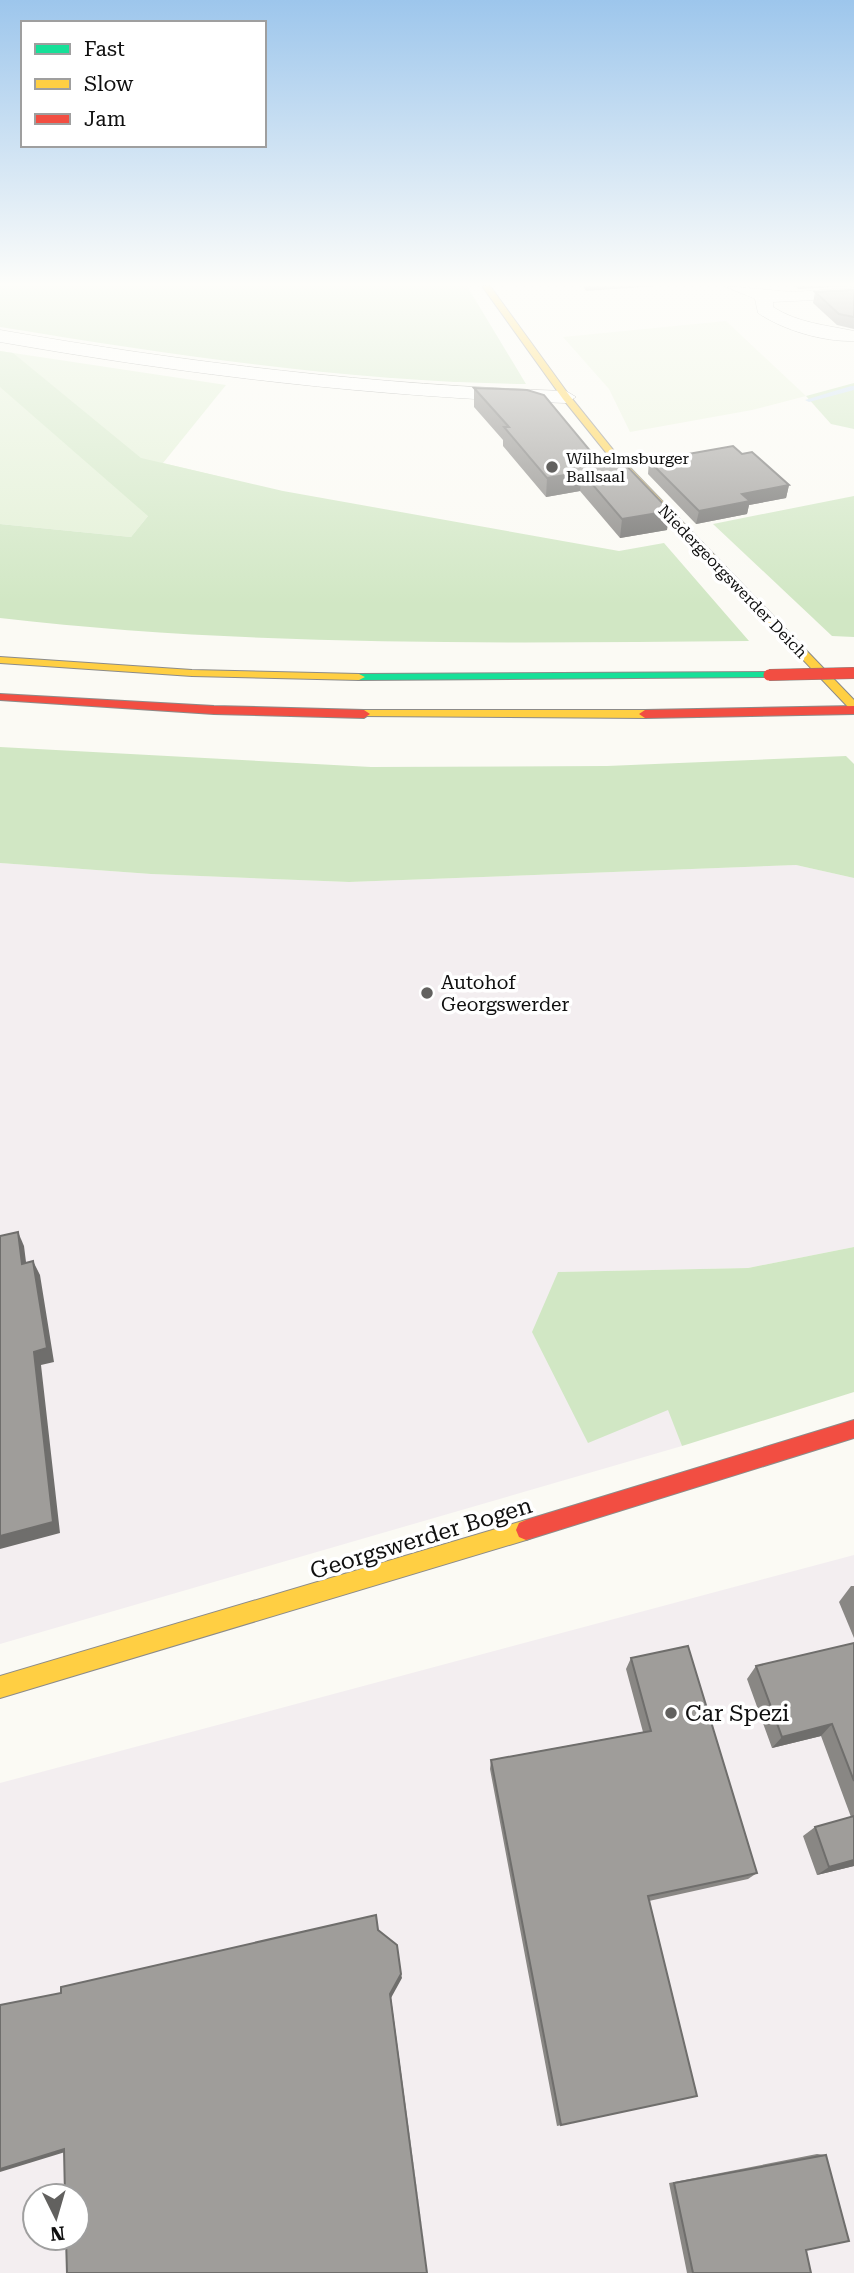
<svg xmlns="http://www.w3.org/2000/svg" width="854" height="2273" viewBox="0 0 854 2273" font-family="'Roboto Serif',serif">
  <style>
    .industrial { fill: #f3eef0; fill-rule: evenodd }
    .green { fill: #e2f0d5 }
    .forest { fill: #d1e7c4 }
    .pitch { fill: #ecf4df }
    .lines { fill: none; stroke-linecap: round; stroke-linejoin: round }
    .stream { fill: #cde0f3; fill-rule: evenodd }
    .street-casing { stroke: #959592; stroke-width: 1 }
    .fast-casing { stroke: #8c8b89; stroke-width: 2 }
    .slow-casing { stroke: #8c8b89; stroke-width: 2 }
    .jam-casing { stroke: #8c8b89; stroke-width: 2 }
    .street { fill: #fefefd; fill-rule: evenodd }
    .fast { fill: #16e098; fill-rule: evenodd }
    .slow { fill: #ffcf43; fill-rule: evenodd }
    .jam { fill: #f24e42; fill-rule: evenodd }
    .jam-bridge-casing { stroke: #83827f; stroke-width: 12; stroke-linecap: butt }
    .jam-bridge { stroke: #f24e42; stroke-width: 11 }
    .wall { fill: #898784 }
    .shaded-wall { fill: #6f6e6c }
    .building { fill: #9f9d9a; stroke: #6f6e6c; stroke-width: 2 }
    .poi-dot { fill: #62615f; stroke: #fff; stroke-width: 2.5 }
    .labels { text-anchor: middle; stroke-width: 7; stroke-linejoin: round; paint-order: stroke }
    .far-poi-label { font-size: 16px; fill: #0f0f0f; stroke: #fff; text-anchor: start }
    .far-street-label { font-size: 16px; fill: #0f0f0f; stroke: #fff }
    .poi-label { font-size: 19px; fill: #0f0f0f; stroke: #fff; text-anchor: start }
    .near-street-label { font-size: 23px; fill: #0f0f0f; stroke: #fff }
    .near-poi-label { font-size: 23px; fill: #0f0f0f; stroke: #fff; text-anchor: start }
  </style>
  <rect width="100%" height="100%" fill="#fbfaf4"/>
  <g class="industrial">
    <polygon points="0,863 151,874 349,882 796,865 854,878 854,1247 748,1268 558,1272 588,1442 669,1409 682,1446 0,1644"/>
    <path d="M 854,1555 L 854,2273 L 0,2273 L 0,1783 ZM 35,2196 L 77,2196 L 77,2238 L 35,2238 Z"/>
  </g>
  <polygon class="green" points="0,351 226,385 163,463 238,481 148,516 131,537 0,524"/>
  <g class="forest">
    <path d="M 0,286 L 467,286 L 526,384 C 350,382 173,355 0,327 Z"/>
    <path d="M 0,351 L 13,353 L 141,458 L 283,491 L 619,551 L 664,543 L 749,641 C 500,643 248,647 0,618 L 0,524 L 131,537 L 148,516 L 0,387 Z"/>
    <polygon points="854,383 854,429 831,424 806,396"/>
    <polygon points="854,496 854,637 832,636 713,524"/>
    <polygon points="0,747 371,767 607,766 846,756 854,764 854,878 796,865 349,882 151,874 0,863"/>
    <polygon points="854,1247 854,1392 682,1446 668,1410 588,1443 532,1332 558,1272 748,1268"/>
  </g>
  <polygon class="pitch" points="726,321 806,396 752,410 630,432 609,389 563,337"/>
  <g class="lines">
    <polygon class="stream" points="851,386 854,386 854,390 809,402 805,400"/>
    <defs>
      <g id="street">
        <path d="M 724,286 L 792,292 L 854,288 L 854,298 L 773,302 L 773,307 C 798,323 826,325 854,331 L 854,341 C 823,342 783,330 758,313 L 755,299 Z"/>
        <path d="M 0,330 C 188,363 375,385 566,391 L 576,397 L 566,403 C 375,397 188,375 0,342 Z"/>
      </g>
      <polygon id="fast" points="769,672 773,673 773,677 359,680 353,677 359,674"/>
      <g id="slow">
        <polygon points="482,286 490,286 569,395 614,451 854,700 854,710 850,709 608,455 563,399"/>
        <polygon points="0,657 192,670 359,674 365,677 359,680 192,676 0,663"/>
        <polygon points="364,710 645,710 651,714 645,718 360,716 358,714"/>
        <polygon points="526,1520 533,1523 536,1530 533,1537 526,1540 0,1698 0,1676"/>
      </g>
      <g id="jam">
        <polygon points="0,694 214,706 364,710 370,714 364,718 214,714 0,700"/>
        <polygon points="854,706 854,714 645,718 639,714 645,710"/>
        <polygon points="854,1420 854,1438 526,1540 519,1537 516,1530 519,1523 526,1520"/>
      </g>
    </defs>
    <use href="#street" class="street-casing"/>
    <use href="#fast" class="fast-casing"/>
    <use href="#slow" class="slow-casing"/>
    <use href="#jam" class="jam-casing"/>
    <use href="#street" class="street"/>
    <use href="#fast" class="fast"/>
    <use href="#slow" class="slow"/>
    <use href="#jam" class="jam"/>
    <defs>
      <polyline id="jam-bridge" points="769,675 854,673"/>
    </defs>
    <use href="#jam-bridge" class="jam-bridge-casing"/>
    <use href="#jam-bridge" class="jam-bridge"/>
  </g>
  <g class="wall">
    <polygon points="583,286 655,286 586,291"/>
    <polygon points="795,286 850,286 798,289"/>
    <polygon points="854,290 854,329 837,325 813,303 815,292"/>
    <polygon points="474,388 601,464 667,530 620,538 580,491 546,497 503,446 503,440 474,407"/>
    <polygon points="742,454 789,485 786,498 749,505 747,514 696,524 648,474 649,461"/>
    <polygon points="851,1586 854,1586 854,1638 839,1602"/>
    <polygon points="854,1643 854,1866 817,1875 803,1836 815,1827 851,1817 821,1736 772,1748 747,1679 756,1666"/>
    <polygon points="631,1658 757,1873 748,1879 649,1901 697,2096 557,2126 490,1769 491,1760 643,1732 626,1669"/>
    <polygon points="817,2154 826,2155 806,2250 811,2273 687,2273 669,2183"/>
  </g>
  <g class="shaded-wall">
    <polygon points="582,472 580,491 546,497 547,478"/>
    <polygon points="789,485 786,498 749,505 747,514 696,524 699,511 742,494"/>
    <polygon points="670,511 667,530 620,538 622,519"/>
    <polygon points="18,1232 24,1246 28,1278 22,1264"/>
    <polygon points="33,1261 40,1275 54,1362 41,1365 60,1533 0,1549 0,1536 34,1352"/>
    <polygon points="832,1724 821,1736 772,1748 782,1737"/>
    <polygon points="854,1860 854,1866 817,1875 829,1867"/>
    <polygon points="401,1974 402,1978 391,1998 428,2273 390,1994"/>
    <polygon points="64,2149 75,2149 0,2172 0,2169"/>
  </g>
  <g class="building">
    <polygon points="854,290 854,317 839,314 815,292"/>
    <polygon points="474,388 527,390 544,395 601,464 621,460 670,511 622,519 582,472 547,478 504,427 509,427"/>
    <polygon points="733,446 742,454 752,452 789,485 742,494 750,501 699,511 649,461"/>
    <polygon points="18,1232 22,1264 33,1261 47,1348 34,1352 53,1522 0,1536 0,1236"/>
    <polygon points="854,1643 854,1781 832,1724 782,1737 756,1666"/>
    <polygon points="688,1646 757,1873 648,1896 697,2096 561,2125 491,1760 651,1731 631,1658"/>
    <polygon points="854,1816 854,1860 829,1867 815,1827"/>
    <polygon points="376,1915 378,1930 397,1945 401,1974 390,1994 427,2273 67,2273 66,2238 77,2238 77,2196 65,2196 64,2149 0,2169 0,2005 61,1993 61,1987"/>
    <polygon points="826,2155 849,2241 806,2250 811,2273 693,2273 674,2183"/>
  </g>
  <linearGradient id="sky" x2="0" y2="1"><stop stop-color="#9dc6ec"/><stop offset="0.47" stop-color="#fdfdfa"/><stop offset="1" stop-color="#fdfdfa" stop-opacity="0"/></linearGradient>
  <rect width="854" height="605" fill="url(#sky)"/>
  <g class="poi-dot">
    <circle cx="552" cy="467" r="7"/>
    <circle cx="427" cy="993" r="7"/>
    <circle cx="671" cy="1713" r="7"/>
  </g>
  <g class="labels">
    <g class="far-poi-label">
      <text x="566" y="464">Wilhelmsburger<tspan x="566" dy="18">Ballsaal</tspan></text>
    </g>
    <g class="far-street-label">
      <text transform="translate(733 581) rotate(46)" y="6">Niedergeorgswerder Deich</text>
    </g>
    <g class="poi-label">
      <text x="441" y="989">Autohof<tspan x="441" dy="22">Georgswerder</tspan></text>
    </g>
    <g class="near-street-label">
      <text transform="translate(421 1538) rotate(-17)" y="8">Georgswerder Bogen</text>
    </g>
    <g class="near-poi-label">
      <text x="685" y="1721">Car Spezi</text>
    </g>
  </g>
  <rect x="21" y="21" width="245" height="126" fill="#ffffff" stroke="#9f9f9f" stroke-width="2"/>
  <rect x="35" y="44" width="35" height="10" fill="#16e098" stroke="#9f9f9f" stroke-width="2"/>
  <text x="84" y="56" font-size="21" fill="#0f0f0f">Fast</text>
  <rect x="35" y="79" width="35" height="10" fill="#ffcf43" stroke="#9f9f9f" stroke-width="2"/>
  <text x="84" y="91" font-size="21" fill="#0f0f0f">Slow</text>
  <rect x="35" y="114" width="35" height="10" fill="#f24e42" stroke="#9f9f9f" stroke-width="2"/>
  <text x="84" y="126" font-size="21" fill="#0f0f0f">Jam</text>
  <g transform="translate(56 2217) rotate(175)"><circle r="33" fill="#ffffff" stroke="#9f9f9f" stroke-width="2"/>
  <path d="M0-5L12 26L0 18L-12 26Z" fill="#62615f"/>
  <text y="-10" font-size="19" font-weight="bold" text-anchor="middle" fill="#0f0f0f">N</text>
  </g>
</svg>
